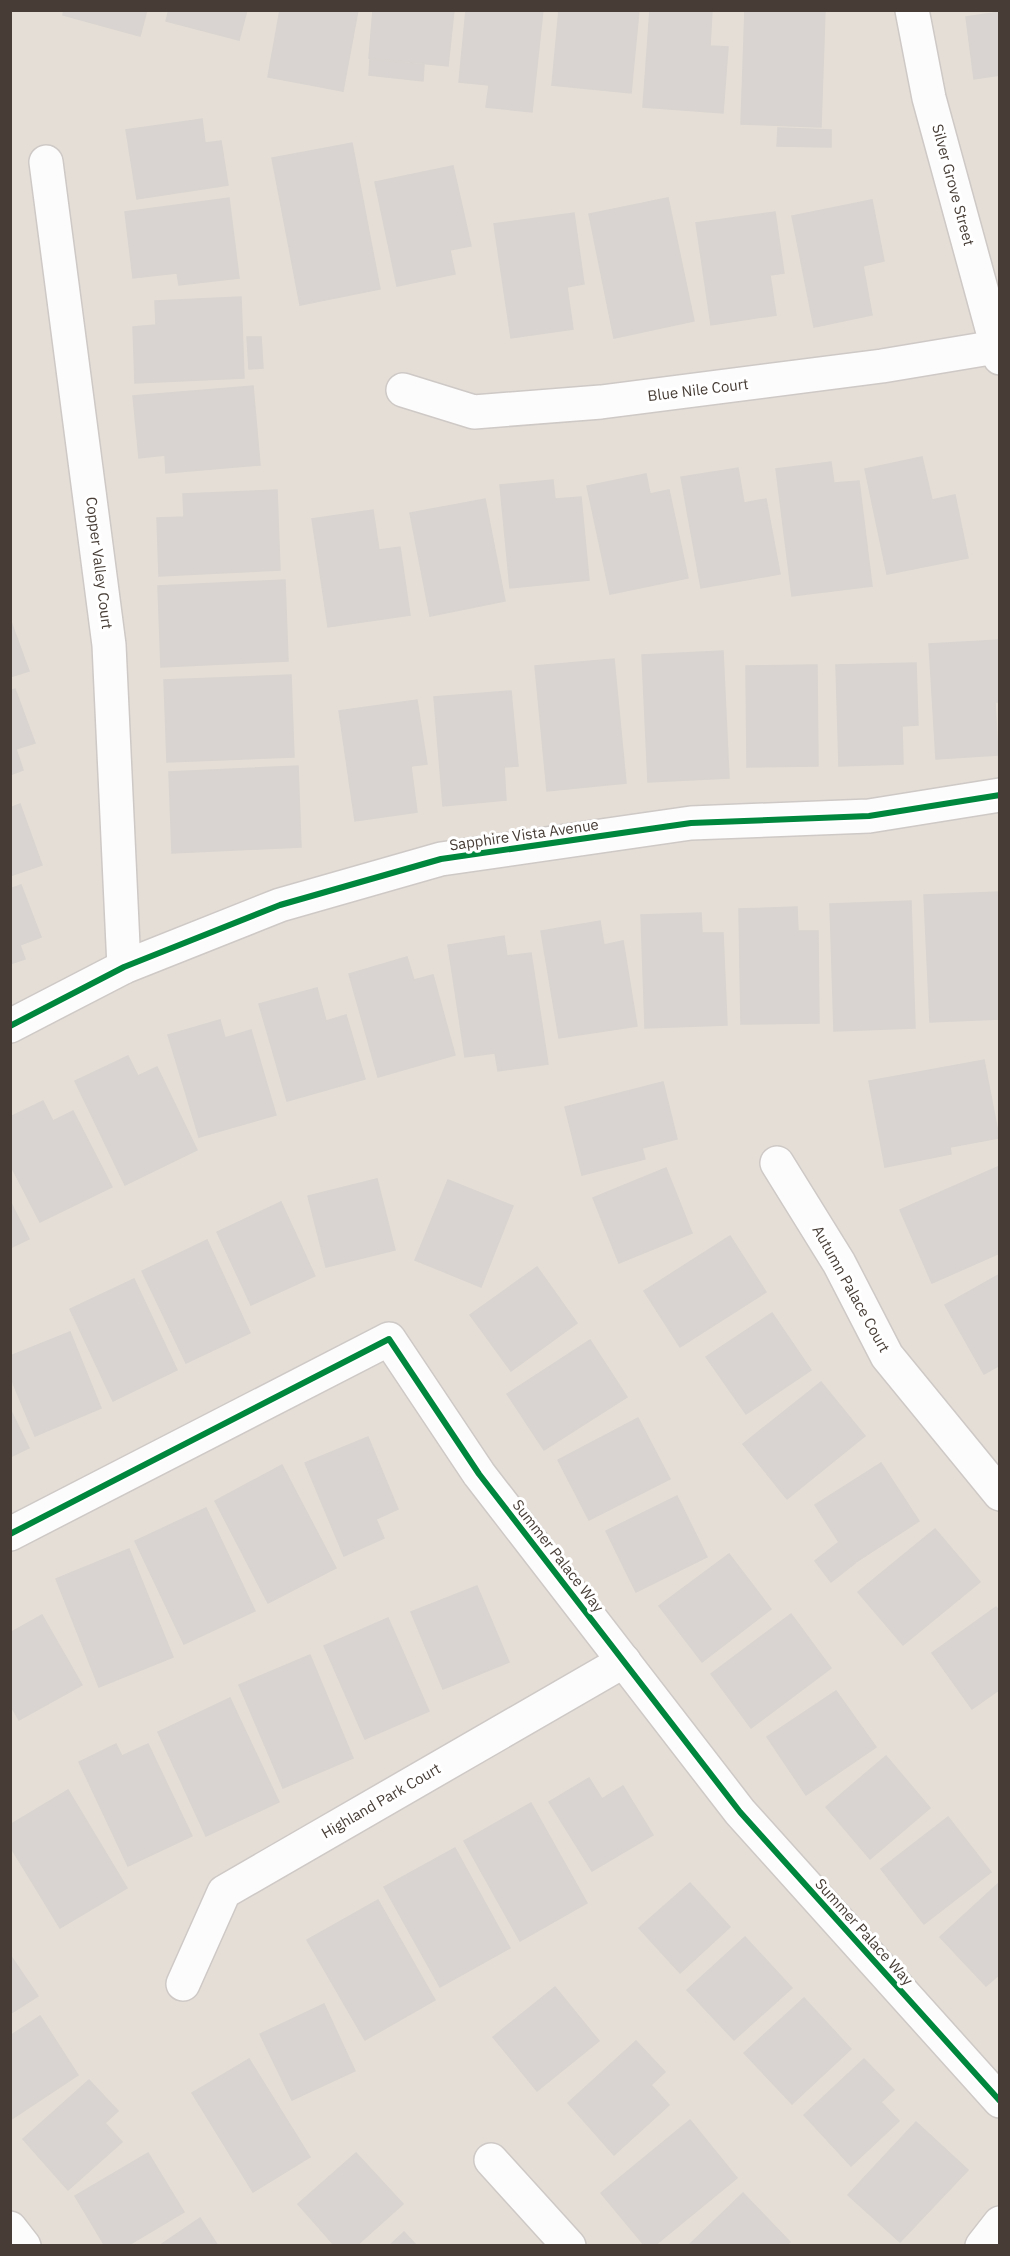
<svg xmlns="http://www.w3.org/2000/svg" width="1010" height="2256" viewBox="0 0 1010 2256" font-family="'IBM Plex Sans',sans-serif">
  <style>
    .residential { fill: #e5ded7 }
    .building { fill: #d9d4d1; stroke: #d9d4d0; stroke-width: 1.5 }
    .lines { fill: none; stroke-linecap: round; stroke-linejoin: round }
    .minor-casing { stroke: #cec9c6; stroke-width: 36 }
    .minor { stroke: #fdfcfc; stroke-width: 33 }
    .cycleway-casing { stroke: #fff; stroke-width: 10 }
    .cycleway { stroke: #00873e; stroke-width: 6 }
    .labels { text-anchor: middle; stroke-width: 6; stroke-linejoin: round; paint-order: stroke }
    .street-label { font-size: 15px; fill: #473d36; stroke: #fff }
  </style>
  <rect width="100%" height="100%" fill="#f1edea"/>
  <rect class="residential" x="11" y="11" width="988" height="2234"/>
  <g class="building">
    <polygon points="64,10 147,10 140,36 63,15"/>
    <polygon points="169,10 247,10 239,40 166,21"/>
    <polygon points="280,10 358,10 343,91 268,77"/>
    <polygon points="373,10 454,10 448,66 369,58"/>
    <polygon points="466,10 543,10 532,112 486,107 489,85 459,82"/>
    <polygon points="559,10 639,10 631,93 552,85"/>
    <polygon points="650,10 712,10 710,46 728,47 723,113 643,107"/>
    <polygon points="745,10 825,10 821,127 741,124"/>
    <polygon points="1000,12 1000,75 974,79 966,17"/>
    <polygon points="370,59 424,65 423,81 369,75"/>
    <polygon points="202,119 205,143 221,141 228,185 137,199 126,130"/>
    <polygon points="778,128 831,130 831,147 777,146"/>
    <polygon points="352,143 380,289 300,305 272,158"/>
    <polygon points="453,166 471,246 450,250 455,274 397,286 375,182"/>
    <polygon points="229,198 239,278 179,285 177,273 133,278 125,212"/>
    <polygon points="668,198 694,321 614,338 589,214"/>
    <polygon points="872,200 884,261 863,266 872,315 814,327 792,216"/>
    <polygon points="775,212 784,273 770,275 776,315 711,325 696,223"/>
    <polygon points="574,213 584,284 567,287 573,329 511,338 494,224"/>
    <polygon points="241,297 244,378 135,383 133,327 156,325 155,301"/>
    <polygon points="247,337 261,337 263,368 249,369"/>
    <polygon points="253,386 260,465 166,473 165,455 139,458 133,396"/>
    <polygon points="922,457 932,500 955,495 968,558 887,574 865,469"/>
    <polygon points="831,462 834,483 859,481 872,586 792,596 776,469"/>
    <polygon points="738,468 744,503 766,499 780,574 701,588 681,477"/>
    <polygon points="646,474 650,494 669,490 688,578 610,594 587,486"/>
    <polygon points="553,480 555,499 581,497 589,580 510,588 500,485"/>
    <polygon points="277,490 280,570 159,576 157,518 184,517 183,494"/>
    <polygon points="485,499 505,601 430,616 410,513"/>
    <polygon points="373,510 379,550 400,547 410,615 328,627 312,519"/>
    <polygon points="285,580 288,661 161,667 158,586"/>
    <polygon points="10,619 29,671 10,677"/>
    <polygon points="1000,640 1000,702 995,702 998,755 936,759 929,644"/>
    <polygon points="723,651 729,778 648,782 642,655"/>
    <polygon points="614,659 626,783 547,791 535,666"/>
    <polygon points="916,663 918,725 902,726 903,764 839,766 836,665"/>
    <polygon points="817,665 818,766 747,767 746,666"/>
    <polygon points="291,675 294,757 167,762 164,680"/>
    <polygon points="15,689 35,743 16,749 23,770 10,775 10,691"/>
    <polygon points="511,691 518,766 504,767 506,800 443,806 434,697"/>
    <polygon points="417,700 427,764 411,766 417,812 355,821 339,711"/>
    <polygon points="298,766 301,847 172,853 169,772"/>
    <polygon points="20,804 42,865 10,876 10,808"/>
    <polygon points="21,885 41,937 20,945 25,959 10,964 10,889"/>
    <polygon points="1000,892 1000,1019 930,1022 924,895"/>
    <polygon points="911,901 915,1028 834,1031 830,904"/>
    <polygon points="797,907 798,931 818,931 819,1023 741,1024 739,909"/>
    <polygon points="701,913 702,933 723,933 727,1025 645,1028 641,915"/>
    <polygon points="600,921 604,945 623,941 637,1026 559,1038 541,931"/>
    <polygon points="504,936 507,956 531,953 548,1064 498,1071 495,1053 465,1057 448,945"/>
    <polygon points="407,957 414,980 433,975 455,1055 378,1077 349,974"/>
    <polygon points="317,988 326,1021 346,1015 365,1079 287,1101 259,1004"/>
    <polygon points="220,1020 225,1038 251,1030 276,1115 199,1137 168,1035"/>
    <polygon points="128,1056 138,1076 157,1067 197,1150 125,1185 75,1081"/>
    <polygon points="984,1060 999,1138 950,1147 951,1154 885,1167 869,1081"/>
    <polygon points="663,1082 677,1139 642,1148 645,1159 582,1175 565,1107"/>
    <polygon points="43,1101 53,1121 73,1111 112,1187 40,1222 10,1164 10,1117"/>
    <polygon points="1000,1166 1000,1253 932,1283 900,1210"/>
    <polygon points="666,1168 692,1233 619,1263 593,1198"/>
    <polygon points="377,1179 395,1250 326,1267 308,1196"/>
    <polygon points="448,1180 513,1206 481,1287 415,1260"/>
    <polygon points="10,1201 29,1239 10,1248"/>
    <polygon points="281,1202 315,1276 251,1305 217,1232"/>
    <polygon points="730,1236 766,1292 680,1347 644,1291"/>
    <polygon points="207,1240 250,1333 186,1363 142,1271"/>
    <polygon points="537,1267 577,1323 511,1371 470,1315"/>
    <polygon points="1000,1274 1000,1365 984,1374 945,1305"/>
    <polygon points="134,1279 177,1370 113,1401 70,1309"/>
    <polygon points="772,1313 811,1370 746,1414 706,1357"/>
    <polygon points="70,1332 101,1408 35,1436 10,1376 10,1356"/>
    <polygon points="590,1340 627,1397 544,1450 507,1394"/>
    <polygon points="821,1382 865,1436 787,1499 743,1444"/>
    <polygon points="10,1409 29,1448 10,1457"/>
    <polygon points="638,1418 670,1479 589,1520 558,1460"/>
    <polygon points="368,1437 398,1509 376,1519 384,1538 344,1556 305,1463"/>
    <polygon points="881,1463 919,1521 853,1564 815,1505"/>
    <polygon points="282,1465 336,1568 268,1603 215,1501"/>
    <polygon points="677,1496 707,1557 636,1592 606,1531"/>
    <polygon points="206,1508 255,1611 184,1644 135,1541"/>
    <polygon points="935,1529 980,1582 903,1645 858,1592"/>
    <polygon points="839,1542 855,1563 831,1582 815,1561"/>
    <polygon points="129,1549 173,1657 99,1687 56,1579"/>
    <polygon points="729,1554 771,1609 702,1662 659,1606"/>
    <polygon points="477,1586 509,1662 443,1689 411,1612"/>
    <polygon points="996,1607 1000,1612 1000,1689 972,1709 932,1653"/>
    <polygon points="791,1614 831,1668 751,1728 711,1674"/>
    <polygon points="42,1615 82,1685 19,1720 10,1704 10,1633"/>
    <polygon points="388,1618 429,1711 365,1739 324,1646"/>
    <polygon points="310,1655 353,1758 283,1788 239,1685"/>
    <polygon points="836,1691 876,1747 806,1795 767,1737"/>
    <polygon points="230,1698 279,1802 206,1836 158,1732"/>
    <polygon points="116,1744 122,1756 148,1744 192,1836 128,1866 79,1762"/>
    <polygon points="886,1756 930,1808 870,1859 826,1807"/>
    <polygon points="589,1778 602,1799 623,1786 653,1835 592,1871 549,1802"/>
    <polygon points="68,1790 127,1888 60,1928 10,1846 10,1825"/>
    <polygon points="531,1803 587,1903 520,1941 464,1841"/>
    <polygon points="948,1817 991,1872 924,1924 881,1869"/>
    <polygon points="455,1848 510,1948 440,1987 384,1887"/>
    <polygon points="1000,1882 1000,1974 986,1986 940,1937"/>
    <polygon points="690,1883 730,1927 680,1973 639,1928"/>
    <polygon points="378,1900 435,2000 365,2040 307,1940"/>
    <polygon points="745,1937 792,1988 734,2040 687,1990"/>
    <polygon points="10,1955 38,1996 10,2014"/>
    <polygon points="555,1987 599,2041 537,2091 493,2037"/>
    <polygon points="804,1998 851,2049 792,2104 744,2053"/>
    <polygon points="324,2004 355,2071 292,2100 260,2034"/>
    <polygon points="40,2016 78,2075 10,2120 10,2036"/>
    <polygon points="636,2041 665,2072 651,2085 669,2105 614,2155 568,2103"/>
    <polygon points="249,2059 310,2157 253,2192 192,2093"/>
    <polygon points="864,2059 894,2090 881,2102 899,2121 851,2166 804,2115"/>
    <polygon points="89,2080 118,2111 105,2123 122,2142 68,2190 23,2139"/>
    <polygon points="690,2120 737,2178 654,2246 645,2246 601,2193"/>
    <polygon points="916,2122 968,2170 900,2242 848,2195"/>
    <polygon points="148,2153 184,2212 127,2246 105,2246 75,2196"/>
    <polygon points="356,2153 403,2204 356,2246 335,2246 298,2204"/>
    <polygon points="743,2193 790,2242 786,2246 688,2246"/>
    <polygon points="200,2218 218,2246 159,2246"/>
    <polygon points="404,2232 417,2246 389,2246"/>
  </g>
  <g class="lines">
    <defs>
      <g id="minor">
        <polyline points="912,10 929,98 1000,358"/>
        <polyline points="46,162 109,645 124,967"/>
        <polyline points="403,390 474,412 601,402 882,366 996,347"/>
        <polyline points="10,1026 124,967 280,905 441,859 691,823 869,816 1000,795"/>
        <polyline points="777,1163 839,1263 887,1356 1000,1494"/>
        <polyline points="10,1534 389,1339 479,1474 740,1812 1000,2101"/>
        <polyline points="183,1984 224,1892 624,1661"/>
        <polyline points="491,2160 569,2246"/>
        <polyline points="10,2228 24,2246"/>
        <polyline points="982,2246 1000,2223"/>
      </g>
    </defs>
    <use href="#minor" class="minor-casing"/>
    <use href="#minor" class="minor"/>
    <defs>
      <g id="cycleway">
        <polyline points="10,1026 124,967 280,905 441,859 691,823 869,816 1000,795"/>
        <polyline points="10,1534 389,1339 479,1474 740,1812 1000,2101"/>
      </g>
    </defs>
    <use href="#cycleway" class="cycleway-casing"/>
    <use href="#cycleway" class="cycleway"/>
  </g>
  <g class="labels">
    <g class="street-label">
      <text transform="translate(953 185) rotate(75)" y="5">Silver Grove Street</text>
      <text transform="translate(698 390) rotate(-7)" y="5">Blue Nile Court</text>
      <text transform="translate(99 563) rotate(83)" y="5">Copper Valley Court</text>
      <text transform="translate(524 835) rotate(-8)" y="5">Sapphire Vista Avenue</text>
      <text transform="translate(851 1289) rotate(61)" y="5">Autumn Palace Court</text>
      <text transform="translate(558 1556) rotate(52)" y="5">Summer Palace Way</text>
      <text transform="translate(381 1801) rotate(-30)" y="5">Highland Park Court</text>
      <text transform="translate(864 1932) rotate(48)" y="5">Summer Palace Way</text>
    </g>
  </g>
  <rect width="1010" height="2256" fill="none" stroke="#473d36" stroke-width="24"/>
</svg>
